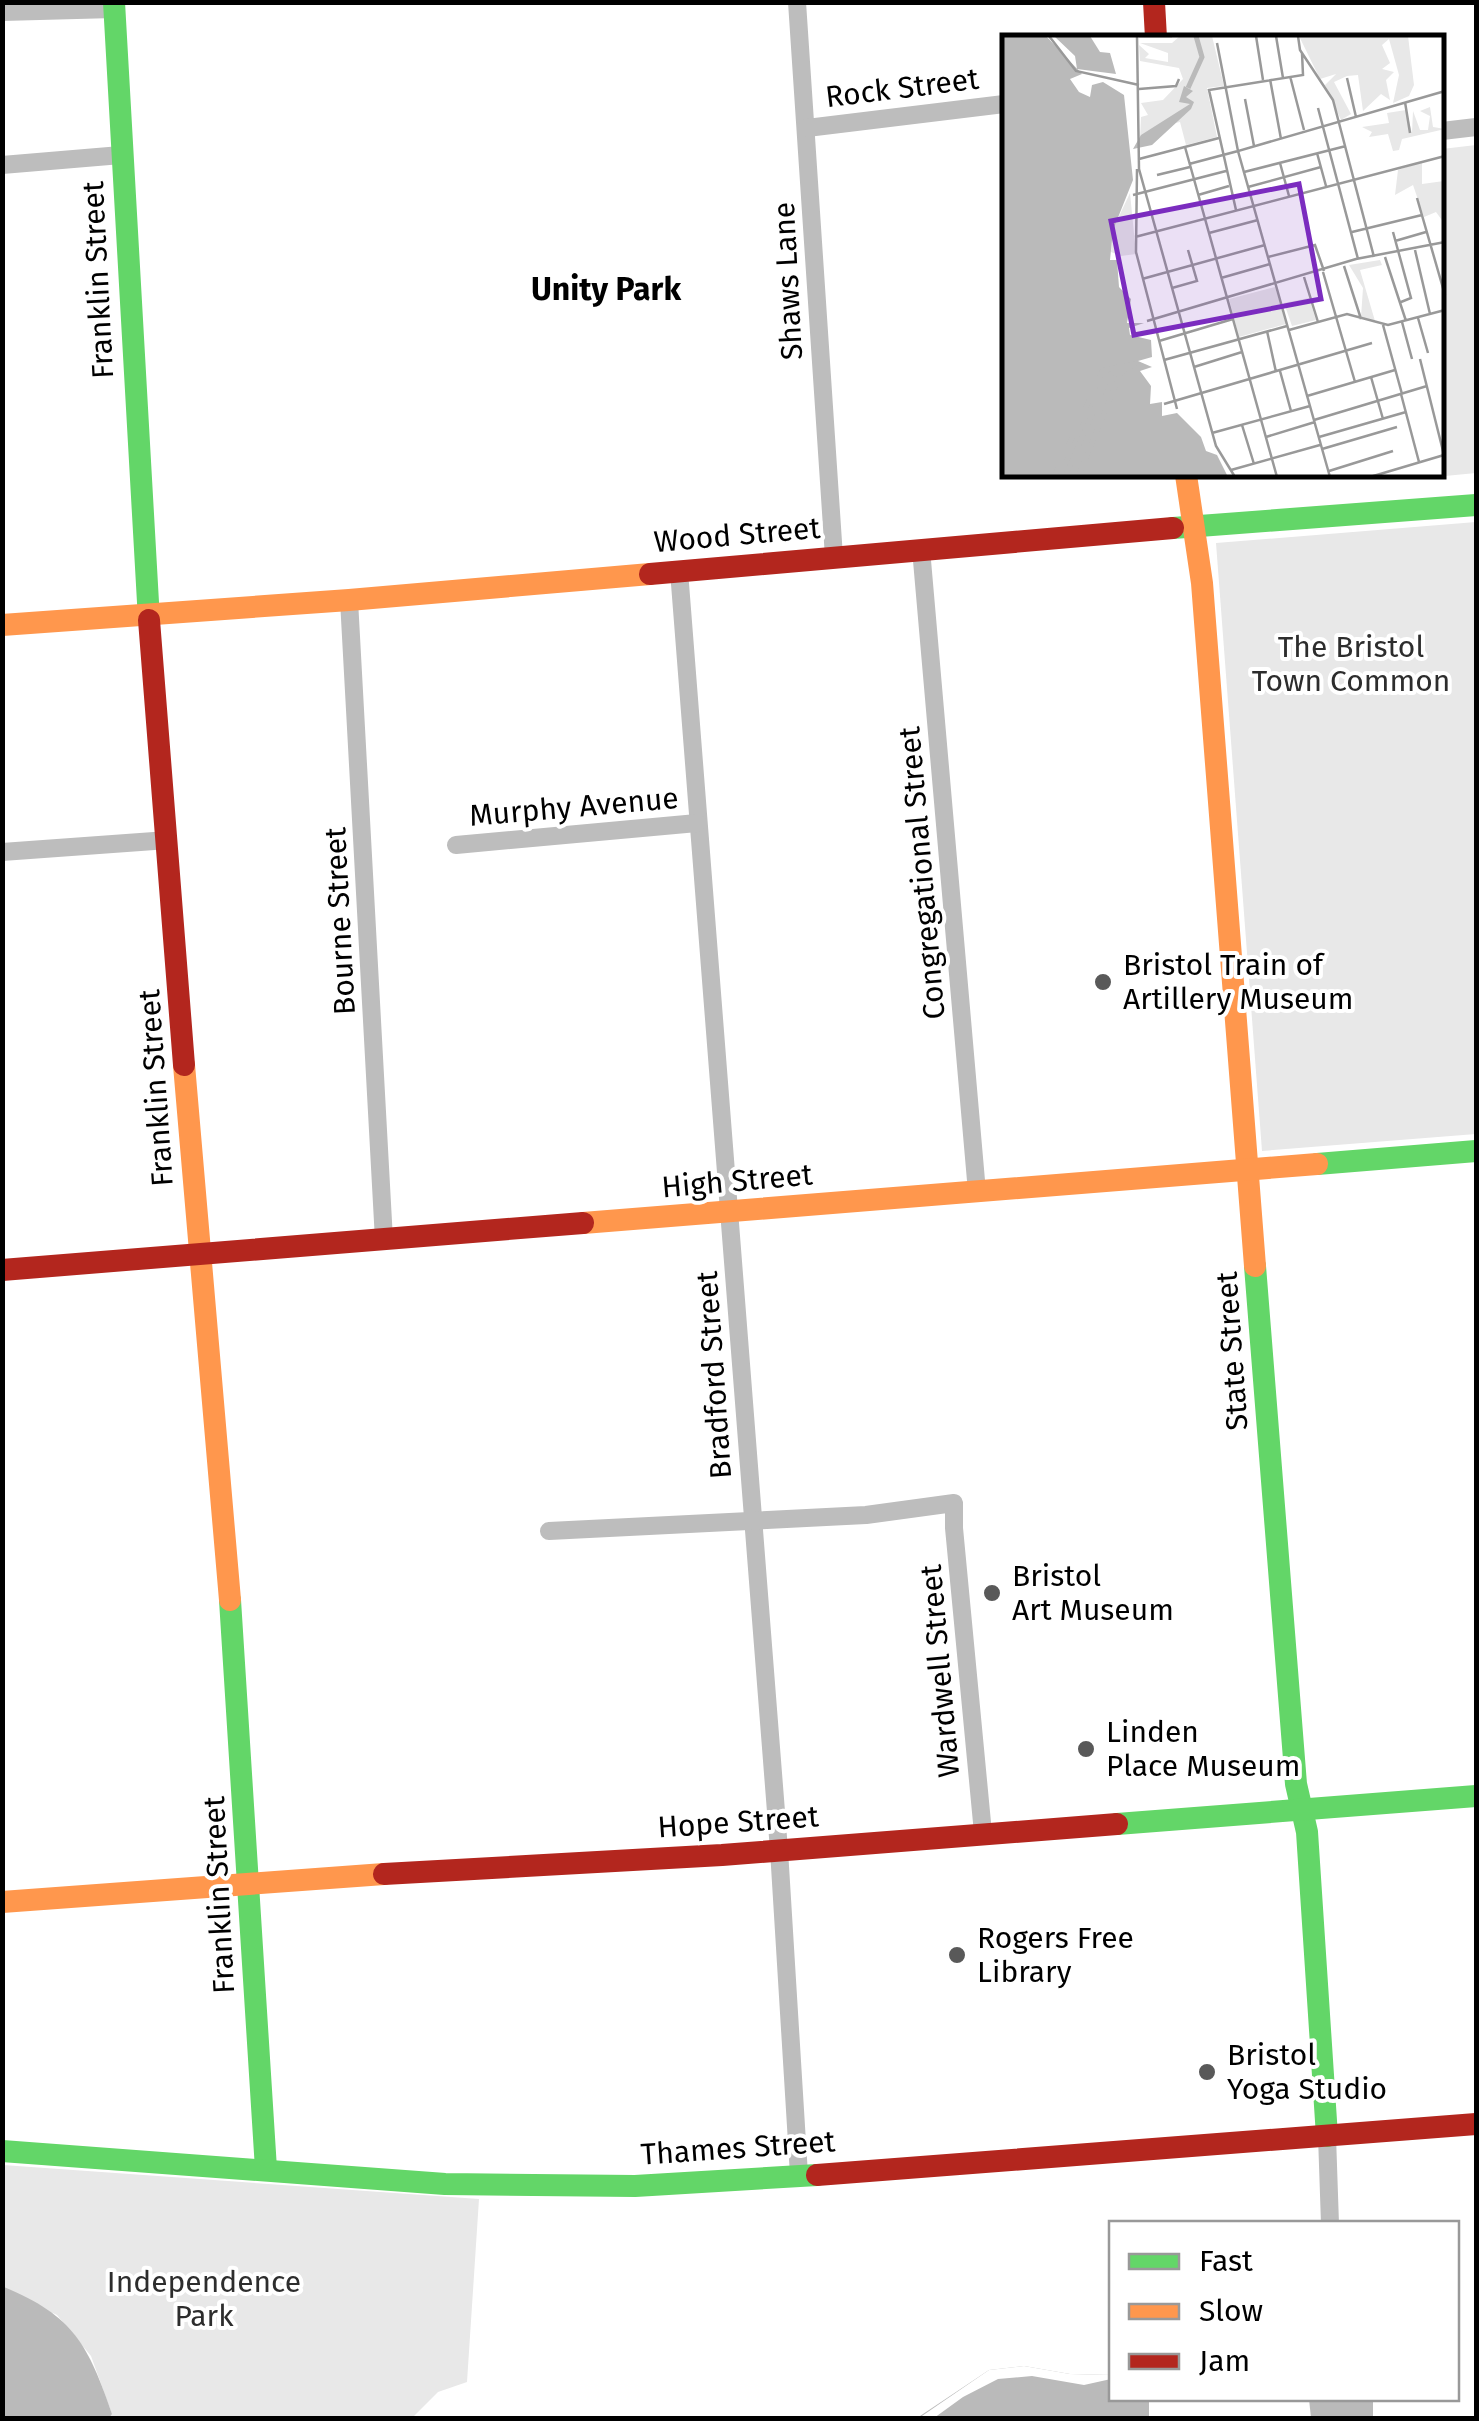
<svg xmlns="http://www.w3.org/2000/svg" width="1479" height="2421" viewBox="0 0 1479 2421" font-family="'Fira Sans',sans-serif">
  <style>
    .green { fill: #e8e8e8 }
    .water { fill: #bababa }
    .pier { fill: #fff }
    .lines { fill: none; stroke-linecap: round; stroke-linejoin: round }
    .street { stroke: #bdbdbd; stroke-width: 18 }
    .fast { stroke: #63d668; stroke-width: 22 }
    .slow { stroke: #ff974d; stroke-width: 22 }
    .jam { stroke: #b3261e; stroke-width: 22 }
    .poi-dot { fill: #595959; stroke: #fff; stroke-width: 4 }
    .labels { text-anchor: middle; stroke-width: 8; stroke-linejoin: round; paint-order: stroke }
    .street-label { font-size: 30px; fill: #000; stroke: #fff }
    .park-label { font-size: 30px; fill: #2d2d2d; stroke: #fff }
    .poi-label { font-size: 30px; fill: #000; stroke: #fff; text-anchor: start }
    .neighbourhood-label { font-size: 32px; font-weight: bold; fill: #000; stroke: #fff }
    .inset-river { fill: none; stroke: #bababa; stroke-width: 5 }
    .inset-road { fill: none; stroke: #999; stroke-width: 2.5 }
    .view { fill: #7b2cbf; fill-opacity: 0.15; stroke: #7b2cbf; stroke-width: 5 }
    .inset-edge { fill: none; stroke: #000; stroke-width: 5 }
  </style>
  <rect width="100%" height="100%" fill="#fff"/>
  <g class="green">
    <polygon points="1476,145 1476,473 1445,476 1442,149"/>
    <polygon points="1476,522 1476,1134 1262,1151 1216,543"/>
    <polygon points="3,2165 479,2199 467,2382 438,2392 412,2418 108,2418 112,2414 91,2356 57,2315 3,2289"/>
  </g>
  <g class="water">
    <path d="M 4,2287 C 74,2316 88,2345 112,2414 L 109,2418 L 3,2418 Z"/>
    <polygon points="1024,2366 1070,2374 1111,2375 1112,2398 1149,2399 1149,2418 917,2418 989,2370"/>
    <polygon points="1309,2399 1373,2399 1373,2418 1311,2418"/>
  </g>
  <polygon class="pier" points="1024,2366 1070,2374 1111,2375 1111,2379 1084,2385 1032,2376 998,2379 963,2397 934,2418 919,2418 989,2370"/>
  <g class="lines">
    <g class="street">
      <polyline points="797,2 834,557"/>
      <polyline points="2,12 114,9"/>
      <polyline points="807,128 1004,104"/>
      <polyline points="1442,131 1476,127"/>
      <polyline points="2,165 121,155"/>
      <polyline points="921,549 977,1192"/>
      <polyline points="679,571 779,1850 799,2175"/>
      <polyline points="349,600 384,1240"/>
      <polyline points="456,845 697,823"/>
      <polyline points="2,852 168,840"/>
      <polyline points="549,1531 866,1515 954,1503 954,1528 983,1833"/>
      <polyline points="1327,2136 1330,2224"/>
    </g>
    <g class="fast">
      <polyline points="114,2 149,620"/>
      <polyline points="1173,528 1476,505"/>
      <polyline points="1317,1164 1476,1151"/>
      <polyline points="1255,1266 1296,1784 1307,1832 1327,2136"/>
      <polyline points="230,1600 266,2169"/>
      <polyline points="1117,1824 1476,1796"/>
      <polyline points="2,2151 445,2184 635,2186 817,2175"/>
    </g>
    <g class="slow">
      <polyline points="1186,475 1202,583 1255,1266"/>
      <polyline points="2,625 349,600 650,574"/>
      <polyline points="184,1065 230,1600"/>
      <polyline points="583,1223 1317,1164"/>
      <polyline points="2,1902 384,1874"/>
    </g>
    <g class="jam">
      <polyline points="1154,2 1156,38"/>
      <polyline points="650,574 1173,528"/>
      <polyline points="149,620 184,1065"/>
      <polyline points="2,1270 583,1223"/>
      <polyline points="384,1874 722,1855 1117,1824"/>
      <polyline points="817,2175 1476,2124"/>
    </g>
  </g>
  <g class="poi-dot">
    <circle cx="1103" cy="982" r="10"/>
    <circle cx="992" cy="1593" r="10"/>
    <circle cx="1086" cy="1749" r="10"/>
    <circle cx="957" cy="1955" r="10"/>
    <circle cx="1207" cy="2072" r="10"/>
  </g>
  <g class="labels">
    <g class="street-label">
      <text transform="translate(902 88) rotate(-7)" y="10">Rock Street</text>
      <text transform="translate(98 280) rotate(-93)" y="10">Franklin Street</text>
      <text transform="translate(788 281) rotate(-93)" y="10">Shaws Lane</text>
      <text transform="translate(737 535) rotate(-5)" y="10">Wood Street</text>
      <text transform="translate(574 807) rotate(-5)" y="10">Murphy Avenue</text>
      <text transform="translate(922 873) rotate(-95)" y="10">Congregational Street</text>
      <text transform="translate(340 921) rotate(-93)" y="10">Bourne Street</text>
      <text transform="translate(156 1088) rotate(-94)" y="10">Franklin Street</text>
      <text transform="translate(737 1181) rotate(-5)" y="10">High Street</text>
      <text transform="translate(1232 1351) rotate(-94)" y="10">State Street</text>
      <text transform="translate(714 1375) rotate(-94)" y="10">Bradford Street</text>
      <text transform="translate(940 1671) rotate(-95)" y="10">Wardwell Street</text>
      <text transform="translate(738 1822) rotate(-4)" y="10">Hope Street</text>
      <text transform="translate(219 1895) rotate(-93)" y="10">Franklin Street</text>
      <text transform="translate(738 2148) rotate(-4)" y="10">Thames Street</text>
    </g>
    <g class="park-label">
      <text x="1351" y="657">The Bristol<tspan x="1351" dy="34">Town Common</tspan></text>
      <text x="204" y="2292">Independence<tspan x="204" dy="34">Park</tspan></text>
    </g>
    <g class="poi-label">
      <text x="1123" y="975">Bristol Train of<tspan x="1123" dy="34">Artillery Museum</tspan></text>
      <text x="1012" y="1586">Bristol<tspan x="1012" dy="34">Art Museum</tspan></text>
      <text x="1106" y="1742">Linden<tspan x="1106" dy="34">Place Museum</tspan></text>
      <text x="977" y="1948">Rogers Free<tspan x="977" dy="34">Library</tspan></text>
      <text x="1227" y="2065">Bristol<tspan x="1227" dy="34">Yoga Studio</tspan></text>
    </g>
    <g class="neighbourhood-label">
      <text x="606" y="300">Unity Park</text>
    </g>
  </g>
  <g transform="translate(1002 35)">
    <rect width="442" height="442" fill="#fff"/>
    <path d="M 178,1 L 210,1 L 222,51 L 205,53 L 215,102 L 184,110 L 178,87 L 169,89 L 176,80 L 138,104 L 139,82 L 146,80 L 139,68 L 161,65 L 181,44 L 177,33 L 138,26 L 137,10 L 147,19 L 143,23 L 166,27 L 166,18 L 138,8 L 170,8 ZM 297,1 L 406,1 L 412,50 L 407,61 L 391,68 L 397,40 L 387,4 L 380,10 L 388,28 L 380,34 L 392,37 L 384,45 L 388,65 L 379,59 L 361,76 L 356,40 L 345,41 L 332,47 L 349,79 L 339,85 L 323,50 L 334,39 L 318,44 ZM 428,72 L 431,92 L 443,94 L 400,104 L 397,115 L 391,116 L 386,99 L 367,102 L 370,97 L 360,92 L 387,88 L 385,78 L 404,75 L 410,98 L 411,76 L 418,95 L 426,95 L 428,81 L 418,76 ZM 420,127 L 420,149 L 442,146 L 442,188 L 434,177 L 422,182 L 411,150 L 393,160 L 396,135 ZM 128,158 L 134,219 L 119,221 L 109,217 L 111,194 ZM 378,225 L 380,230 L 358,235 L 373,286 L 359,282 L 361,253 L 347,230 ZM 273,252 L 284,289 L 237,302 L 227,264 ZM 307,263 L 314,285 L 290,291 L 282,268 Z" fill="#e8e8e8"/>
    <path d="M 0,1 L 44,1 L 80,39 L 68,44 L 77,57 L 88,62 L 90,50 L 101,47 L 122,60 L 131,145 L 111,195 L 108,225 L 115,225 L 117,252 L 129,264 L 125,288 L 142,288 L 127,293 L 128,300 L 149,305 L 150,322 L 136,326 L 150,332 L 138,336 L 149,351 L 148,369 L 160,367 L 160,381 L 175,378 L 199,402 L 204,416 L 215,420 L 226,442 L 0,442 ZM 52,1 L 88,1 L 98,17 L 108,18 L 114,39 L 75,34 L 73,21 ZM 182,51 L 191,56 L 184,62 L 192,67 L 189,74 L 150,110 L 131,114 L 139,100 L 188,69 L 177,67 Z" fill="#bababa"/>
    <path class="inset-river" d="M 186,53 L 200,22 L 194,1M 52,442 L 101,335 L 136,328M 63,442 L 107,340 L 130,330M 76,442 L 119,337 L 134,329"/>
    <path class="inset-road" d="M 47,1 L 74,36 L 137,50M 135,1 L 137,134 L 214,411 L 233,442M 137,1 L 170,1M 254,1 L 261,45M 274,1 L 281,43M 296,1 L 298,15 L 331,65 L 372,222M 288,41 L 302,95M 345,43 L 354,82M 268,44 L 279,104M 137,54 L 174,51 L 177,44M 243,64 L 252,111M 403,67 L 408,98M 316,73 L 356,224M 183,112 L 275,442M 315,118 L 324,151M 137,124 L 217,103M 278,128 L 287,161M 187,129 L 236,116 L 215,8M 135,134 L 134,217 L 175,374M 242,137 L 344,111M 155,140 L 188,132M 246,152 L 319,132M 131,160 L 224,136M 196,160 L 227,151M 415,163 L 443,260M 234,175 L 207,55 L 301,40 L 300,18M 350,197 L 420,180M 391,197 L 409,263 L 399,267M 207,198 L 256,185M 133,202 L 443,121M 393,206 L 424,197M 413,215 L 428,279M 266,222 L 313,210 L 322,236M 383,222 L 404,286M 342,231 L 359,284M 321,237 L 353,347M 302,242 L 316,287M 219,243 L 268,229M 140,244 L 263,210M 170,253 L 195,246 L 186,215M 416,283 L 426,318M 145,286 L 354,224 L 443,207M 400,287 L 410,324M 381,290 L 400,359M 287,295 L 345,279 L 386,290 L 443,275M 265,296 L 274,337M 157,306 L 231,284M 418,324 L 442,420M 162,325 L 285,291M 192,332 L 240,317M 278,336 L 289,376M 369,342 L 381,384M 399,359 L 417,427M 305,361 L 393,335M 162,369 L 370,308M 312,385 L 425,351M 240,390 L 252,429M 210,398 L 308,371M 264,402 L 313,387M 317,402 L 404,377M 320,414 L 395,392M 229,435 L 318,410M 327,436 L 391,416M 328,442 L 236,116 L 443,56M 368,442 L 442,420"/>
    <path class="view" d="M 297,149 L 319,264 L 132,300 L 109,186 Z"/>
    <rect width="442" height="442" class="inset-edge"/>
  </g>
  <rect width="1479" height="2421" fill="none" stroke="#000000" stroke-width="10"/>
  <rect x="1109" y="2221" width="350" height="180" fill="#ffffff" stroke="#999999" stroke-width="2.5"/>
  <rect x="1129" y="2254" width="50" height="15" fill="#63d668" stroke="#999999" stroke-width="2.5"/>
  <text x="1199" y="2271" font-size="30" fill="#000000">Fast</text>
  <rect x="1129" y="2304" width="50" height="15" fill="#ff974d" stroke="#999999" stroke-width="2.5"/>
  <text x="1199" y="2321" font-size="30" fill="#000000">Slow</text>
  <rect x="1129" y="2354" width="50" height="15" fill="#b3261e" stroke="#999999" stroke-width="2.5"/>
  <text x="1199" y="2371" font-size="30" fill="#000000">Jam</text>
</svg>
